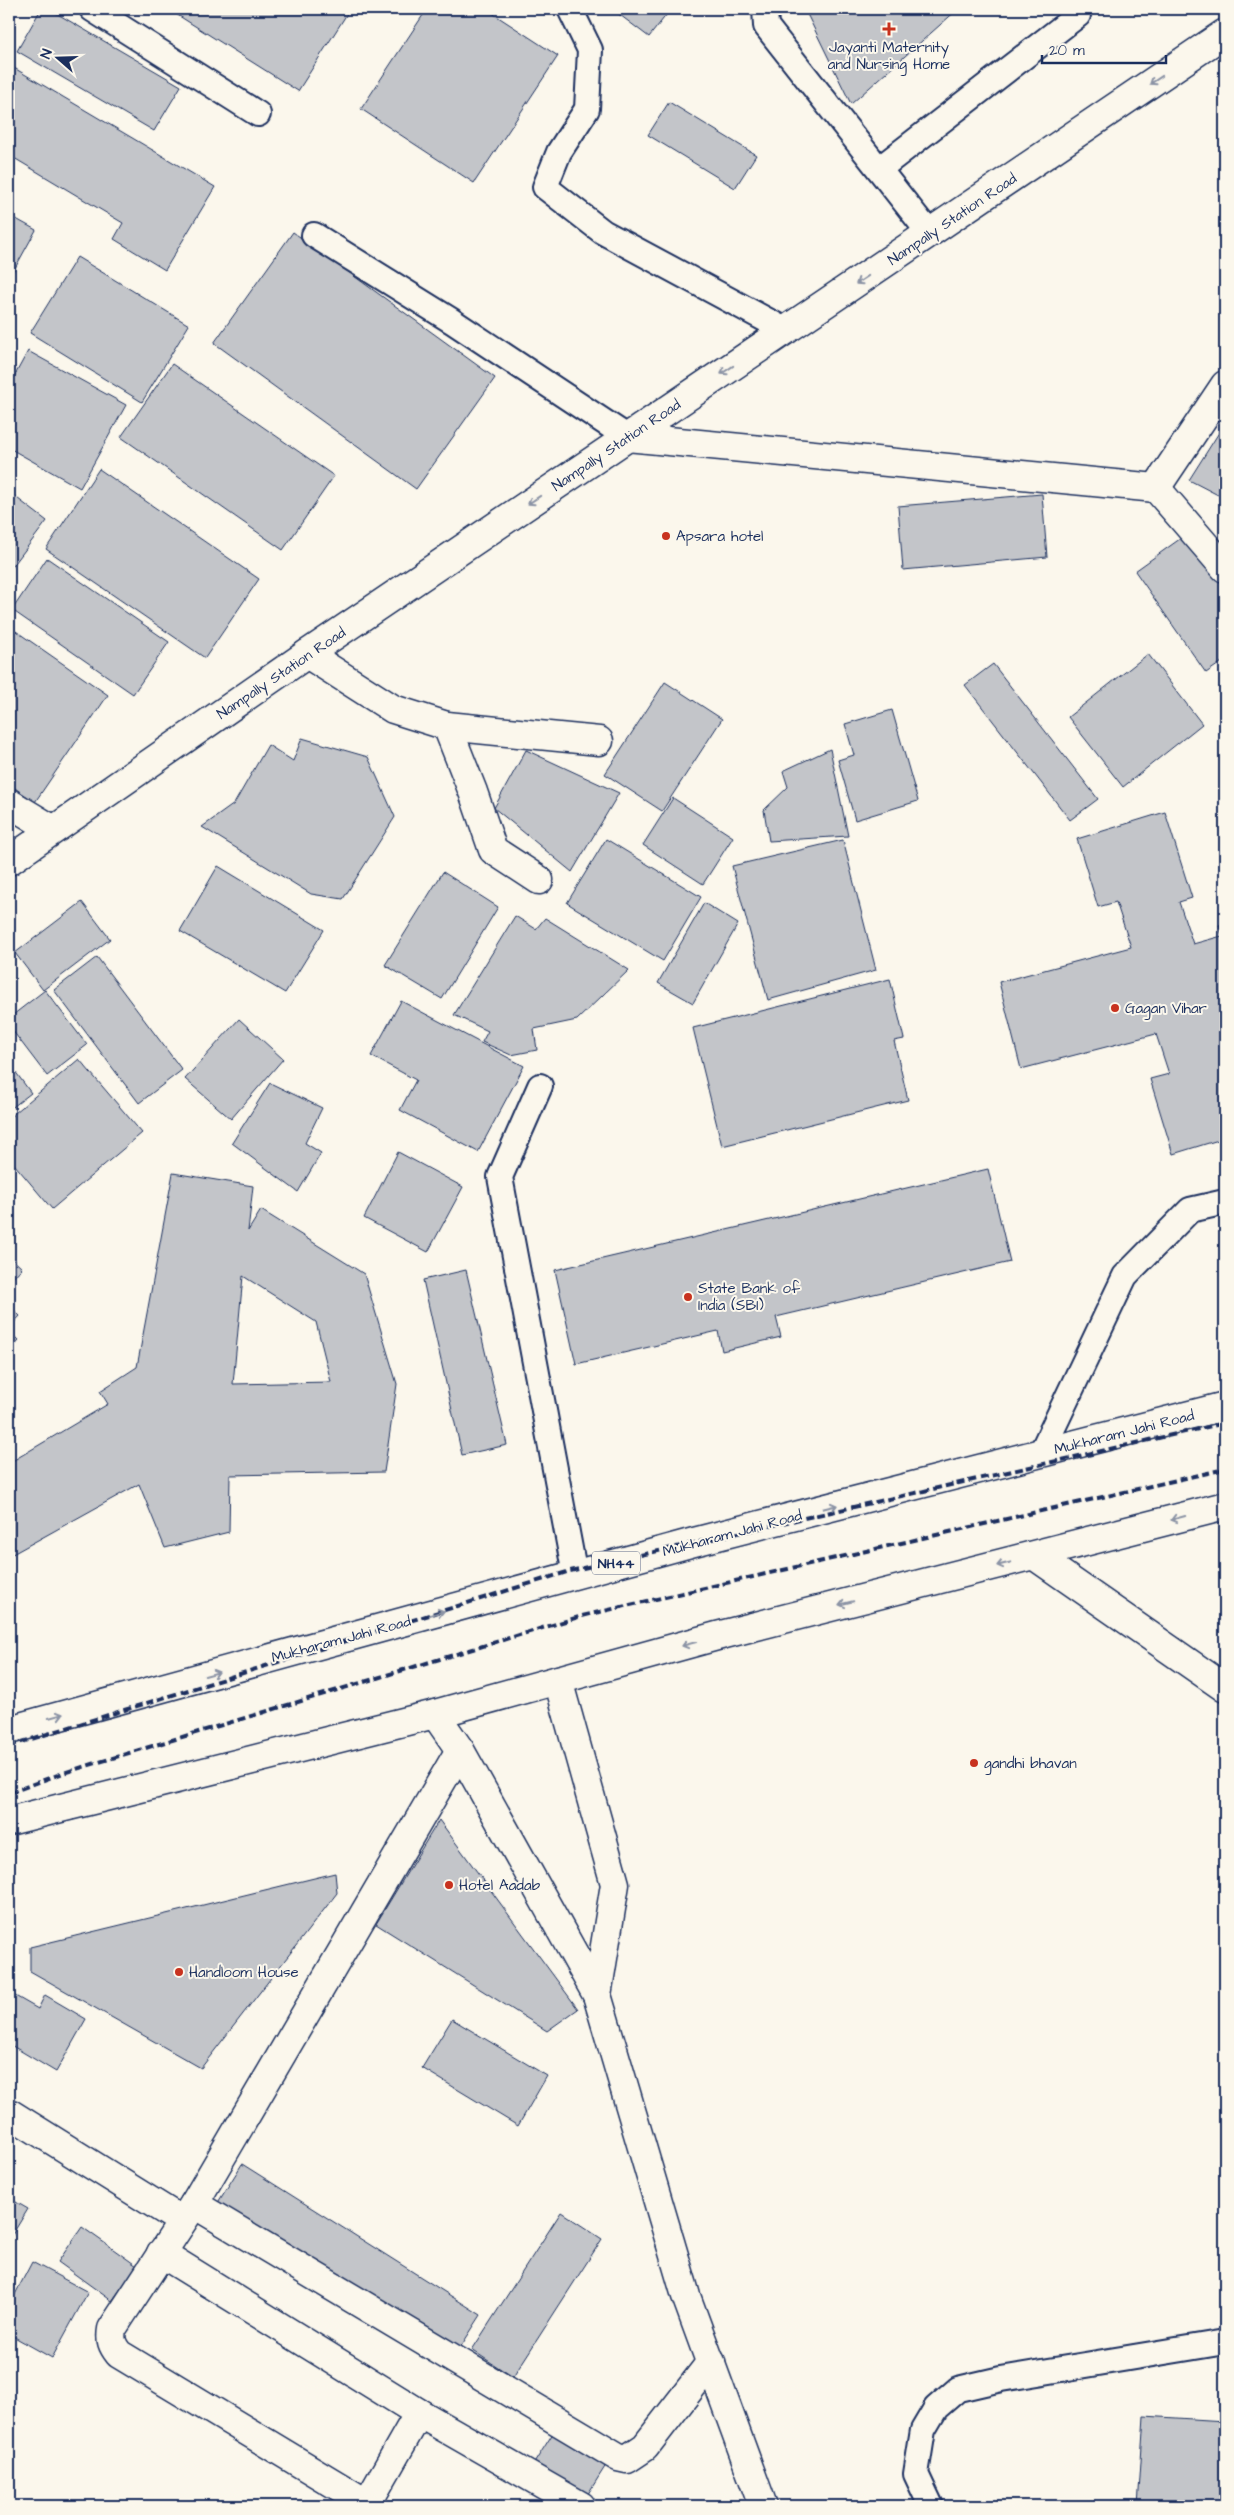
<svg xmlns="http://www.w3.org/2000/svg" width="1234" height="2515" viewBox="0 0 1234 2515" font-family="'Architects Daughter',sans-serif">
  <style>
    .building { fill: #c3c5c9; stroke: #1b2f5e; fill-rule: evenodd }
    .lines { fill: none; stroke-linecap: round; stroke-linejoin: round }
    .lane-casing { stroke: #1b2f5e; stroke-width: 28 }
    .street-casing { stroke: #1b2f5e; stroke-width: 31 }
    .secondary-casing { stroke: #1b2f5e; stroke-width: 31 }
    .highway-casing { stroke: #1b2f5e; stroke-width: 31 }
    .lane { stroke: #fbf7ec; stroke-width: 24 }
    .street { stroke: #fbf7ec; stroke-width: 28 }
    .secondary { stroke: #fbf7ec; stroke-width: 28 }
    .highway { stroke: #fbf7ec; stroke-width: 28 }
    .rail { stroke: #1b2f5e; stroke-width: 4; stroke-dasharray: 8 4; stroke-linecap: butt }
    .oneway { stroke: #8b93a5 }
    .poi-dot { fill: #c8321e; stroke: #fbf7ec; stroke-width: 2 }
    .labels { text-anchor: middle; stroke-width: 4; stroke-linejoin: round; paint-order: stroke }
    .shield { fill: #fbf7ec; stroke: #5e6b89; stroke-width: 1 }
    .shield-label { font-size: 14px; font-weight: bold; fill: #1b2f5e }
    .poi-label { font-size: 15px; fill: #1b2f5e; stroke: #fbf7ec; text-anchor: start }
    .street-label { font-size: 15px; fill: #1b2f5e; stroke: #fbf7ec }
  </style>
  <rect width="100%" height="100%" fill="#fbf7ec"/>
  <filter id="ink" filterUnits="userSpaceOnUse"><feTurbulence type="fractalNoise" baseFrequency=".02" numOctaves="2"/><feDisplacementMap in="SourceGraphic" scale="10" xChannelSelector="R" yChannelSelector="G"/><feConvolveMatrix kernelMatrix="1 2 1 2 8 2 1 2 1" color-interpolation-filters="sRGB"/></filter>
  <g filter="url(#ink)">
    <g class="building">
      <polygon points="41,9 49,9 181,86 154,131 17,51"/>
      <polygon points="168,9 350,9 298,91"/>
      <polygon points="427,9 486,9 558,56 474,183 361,109"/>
      <polygon points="612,9 671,9 649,37"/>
      <polygon points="813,9 958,9 851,104 807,14"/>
      <polygon points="9,65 215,187 165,270 114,239 123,223 9,155"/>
      <polygon points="669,102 756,155 735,188 648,135"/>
      <polygon points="9,215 36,230 9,279"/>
      <polygon points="293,232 495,378 416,489 214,343"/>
      <polygon points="77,257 189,325 142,402 30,333"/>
      <polygon points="28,351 126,405 80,488 9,448 9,386"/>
      <polygon points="172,364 334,476 283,550 121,437"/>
      <polygon points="1225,423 1225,488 1218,495 1189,480"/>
      <polygon points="99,469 259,579 205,658 46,549"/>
      <polygon points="9,492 47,521 9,571"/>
      <polygon points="1042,494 1047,557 903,570 898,506"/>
      <polygon points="1191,531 1225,580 1225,660 1206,673 1135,571"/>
      <polygon points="47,558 169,642 133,694 12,610"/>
      <polygon points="10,627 108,695 35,802 9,784"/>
      <polygon points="1148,654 1202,724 1123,787 1068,717"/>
      <polygon points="993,664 1098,799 1070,820 965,685"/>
      <polygon points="665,682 722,719 662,811 605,774"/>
      <polygon points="892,710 918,801 855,820 838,760 854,755 845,724"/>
      <polygon points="302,738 368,757 395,817 343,899 311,894 202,827 234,804 268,745 293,761"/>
      <polygon points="830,749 848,836 769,841 764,810 788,787 783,771"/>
      <polygon points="526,750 619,793 572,872 494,808"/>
      <polygon points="673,798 733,837 703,884 643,845"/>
      <polygon points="1165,812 1192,898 1179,902 1193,944 1222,936 1219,925 1225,923 1225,1138 1173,1154 1150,1079 1169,1074 1156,1034 1021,1069 999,982 1131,947 1116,902 1098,907 1077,839"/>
      <polygon points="606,839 701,897 663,961 567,903"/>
      <polygon points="843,840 876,970 768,1000 732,866"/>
      <polygon points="218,866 324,930 285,993 180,931"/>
      <polygon points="443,872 498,907 442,999 385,965"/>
      <polygon points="82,902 110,939 43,990 15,953"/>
      <polygon points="704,903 738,924 693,1003 658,983"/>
      <polygon points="515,916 536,929 545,918 629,970 577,1020 534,1029 537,1050 511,1055 482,1042 488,1031 454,1015"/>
      <polygon points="97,957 182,1070 139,1103 54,990"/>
      <polygon points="890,979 904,1039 894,1041 908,1100 722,1146 693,1028"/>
      <polygon points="45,990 87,1045 47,1076 9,1026 9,1018"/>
      <polygon points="401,1001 524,1066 478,1152 400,1110 416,1080 371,1056"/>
      <polygon points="239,1019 283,1059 231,1119 185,1079"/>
      <polygon points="79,1059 142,1133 52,1209 9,1158 9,1118"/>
      <polygon points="9,1063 31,1093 9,1110"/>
      <polygon points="270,1083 322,1108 305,1143 321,1153 298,1192 232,1143"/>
      <polygon points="398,1152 463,1187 428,1252 364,1218"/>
      <polygon points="988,1169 1010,1262 776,1317 781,1337 722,1351 718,1331 576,1364 555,1270"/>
      <path d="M 173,1173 L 253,1186 L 248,1231 L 261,1210 L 364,1274 L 397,1384 L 384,1472 L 230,1475 L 229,1532 L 165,1548 L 139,1484 L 9,1556 L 9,1463 L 108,1404 L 100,1391 L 137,1367 ZM 243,1276 L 316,1322 L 331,1382 L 233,1384 Z"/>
      <polygon points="9,1256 22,1268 9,1282"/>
      <polygon points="466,1270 507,1445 462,1455 423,1280"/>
      <polygon points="9,1305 20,1316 9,1328"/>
      <polygon points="9,1331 19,1341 9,1352"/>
      <polygon points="439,1820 578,2009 547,2031 376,1924"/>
      <polygon points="335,1873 337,1893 201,2068 30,1971 30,1947"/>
      <polygon points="10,1993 38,2009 45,1995 86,2019 56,2072 9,2044"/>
      <polygon points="452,2019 547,2076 518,2126 422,2068"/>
      <polygon points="242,2164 481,2315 456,2354 217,2204"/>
      <polygon points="9,2198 28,2209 9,2240"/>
      <polygon points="561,2212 602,2239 513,2377 472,2350"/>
      <polygon points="82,2227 137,2266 112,2301 58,2262"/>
      <polygon points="32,2262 88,2292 52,2358 9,2334 9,2306"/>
      <polygon points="1144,2416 1225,2421 1225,2506 1138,2506"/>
      <polygon points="555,2430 608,2462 586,2497 533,2465"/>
    </g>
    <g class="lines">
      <defs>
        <g id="lane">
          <polyline points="92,9 258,114"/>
          <polyline points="570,9 590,50 587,109 559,152 545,187 603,232 787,331"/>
          <polyline points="765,9 766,26 930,234"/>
          <polyline points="879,169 1078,15 1078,9"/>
          <polyline points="314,235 452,321 627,437"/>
          <polyline points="540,1086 500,1177 575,1575"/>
          <polyline points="1041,1453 1125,1276 1190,1210 1225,1202"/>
          <polyline points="931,2506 916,2474 923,2430 936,2408 958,2389 1001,2379 1225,2342"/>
        </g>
        <g id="street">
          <polyline points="627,437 1156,488 1225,385"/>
          <polyline points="1156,488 1225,568"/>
          <polyline points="307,654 393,709 447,726 599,741"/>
          <polyline points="447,726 473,792 493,850 539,880"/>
          <polyline points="9,803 52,829"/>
          <polyline points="1035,1556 1225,1688"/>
          <polyline points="558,1680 615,1884 597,1995"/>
          <polyline points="435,1714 460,1750 597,1995 686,2296 763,2506"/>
          <polyline points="9,2113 182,2221"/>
          <polyline points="194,2204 618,2457 627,2459 645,2447 711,2362"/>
          <polyline points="161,2253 419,2413 581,2506"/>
          <polyline points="367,2504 419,2413"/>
          <path d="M 371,2506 L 119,2354 C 112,2345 110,2340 112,2329 L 194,2204 L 460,1750"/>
        </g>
        <polyline id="secondary" points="9,861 307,654 1225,33"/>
        <g id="highway">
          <polyline points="9,1730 694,1542 1225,1406"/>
          <polyline points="9,1821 435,1714 717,1636 1225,1506"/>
        </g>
      </defs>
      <use href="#lane" class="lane-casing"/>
      <use href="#street" class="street-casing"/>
      <use href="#secondary" class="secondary-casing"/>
      <use href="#highway" class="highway-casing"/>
      <use href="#lane" class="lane"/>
      <use href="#street" class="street"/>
      <use href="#secondary" class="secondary"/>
      <use href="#highway" class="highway"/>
      <g class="rail">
        <polyline points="9,1746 570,1571 1225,1423"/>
        <polyline points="9,1793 63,1773 582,1616 1225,1469"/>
      </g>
    </g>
    <defs><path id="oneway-shaft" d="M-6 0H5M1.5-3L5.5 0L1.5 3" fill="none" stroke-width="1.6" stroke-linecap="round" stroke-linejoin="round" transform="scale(1.25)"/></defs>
    <g class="oneway">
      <use href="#oneway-shaft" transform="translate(1156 80) rotate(146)"/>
      <use href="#oneway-shaft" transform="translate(862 280) rotate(146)"/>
      <use href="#oneway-shaft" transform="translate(727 370) rotate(146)"/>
      <use href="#oneway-shaft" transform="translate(534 500) rotate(146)"/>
      <use href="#oneway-shaft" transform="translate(830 1507) rotate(-14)"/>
      <use href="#oneway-shaft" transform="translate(1178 1518) rotate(165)"/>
      <use href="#oneway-shaft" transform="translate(1004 1564) rotate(166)"/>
      <use href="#oneway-shaft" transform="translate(846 1603) rotate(166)"/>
      <use href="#oneway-shaft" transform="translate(437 1613) rotate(-15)"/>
      <use href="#oneway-shaft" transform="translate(689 1644) rotate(165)"/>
      <use href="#oneway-shaft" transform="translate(212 1674) rotate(-15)"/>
      <use href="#oneway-shaft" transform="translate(56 1716) rotate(-15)"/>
    </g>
  </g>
  <g class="poi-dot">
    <path d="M886.5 21.5h5v5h5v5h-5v5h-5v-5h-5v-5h5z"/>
    <circle cx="666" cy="536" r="5"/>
    <circle cx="1115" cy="1008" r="5"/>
    <circle cx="688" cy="1297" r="5"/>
    <circle cx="974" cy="1763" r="5"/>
    <circle cx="449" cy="1885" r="5"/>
    <circle cx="179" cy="1972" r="5"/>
  </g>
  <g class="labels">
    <rect class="shield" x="592" y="1551.5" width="48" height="23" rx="4"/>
    <g class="shield-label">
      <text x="616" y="1568">NH44</text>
    </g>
    <g class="poi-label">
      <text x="889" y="52" text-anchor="middle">Jayanti Maternity<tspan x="889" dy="17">and Nursing Home</tspan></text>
      <text x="676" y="541">Apsara hotel</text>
      <text x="1125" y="1013">Gagan Vihar</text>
      <text x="698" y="1293">State Bank of<tspan x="698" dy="17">India (SBI)</tspan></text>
      <text x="984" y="1768">gandhi bhavan</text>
      <text x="459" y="1890">Hotel Aadab</text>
      <text x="189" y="1977">Handloom House</text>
    </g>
    <g class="street-label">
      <text transform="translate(952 219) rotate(-34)" y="5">Nampally Station Road</text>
      <text transform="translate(616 445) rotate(-34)" y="5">Nampally Station Road</text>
      <text transform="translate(281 673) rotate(-34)" y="5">Nampally Station Road</text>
      <text transform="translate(1124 1432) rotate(-14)" y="5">Mukharam Jahi Road</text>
      <text transform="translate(732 1533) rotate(-15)" y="5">Mukharam Jahi Road</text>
      <text transform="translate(341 1639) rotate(-15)" y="5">Mukharam Jahi Road</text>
    </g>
  </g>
  <rect width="1234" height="2515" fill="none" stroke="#fbf7ec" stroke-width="30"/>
  <rect x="15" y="15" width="1204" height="2485" fill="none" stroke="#1b2f5e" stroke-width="2" filter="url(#ink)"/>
  <g transform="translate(58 58) rotate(290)" stroke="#fbf7ec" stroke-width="4" paint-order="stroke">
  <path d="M0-4L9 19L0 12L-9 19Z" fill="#1b2f5e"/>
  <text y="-8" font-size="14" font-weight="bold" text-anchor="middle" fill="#1b2f5e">N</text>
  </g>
  <path d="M1042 55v8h124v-8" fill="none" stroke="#1b2f5e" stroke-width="2.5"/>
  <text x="1049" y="55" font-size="15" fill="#1b2f5e" stroke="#fbf7ec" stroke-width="4" paint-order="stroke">20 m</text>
</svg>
